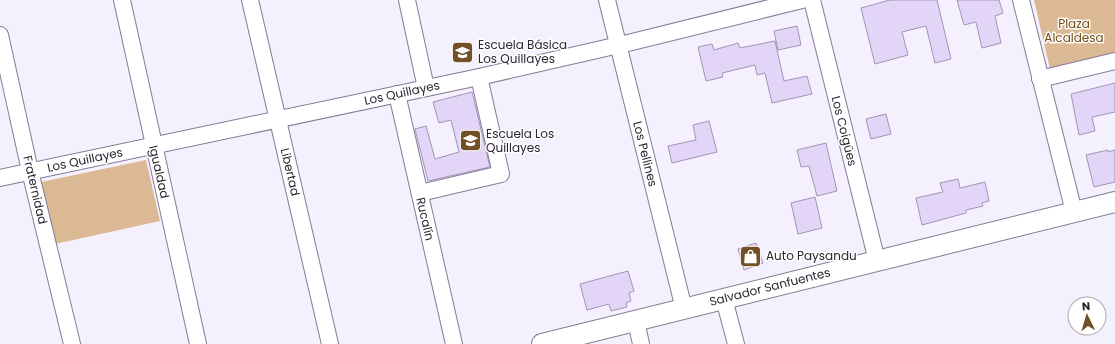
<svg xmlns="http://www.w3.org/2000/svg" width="1115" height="344" viewBox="0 0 1115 344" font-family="Poppins,sans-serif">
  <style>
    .green { fill: #dab994 }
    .building { fill: #e2d5f7; stroke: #a195b4 }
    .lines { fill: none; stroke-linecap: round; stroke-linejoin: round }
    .minor-casing { stroke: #867a98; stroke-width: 18 }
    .tertiary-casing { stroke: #867a98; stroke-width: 22 }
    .minor { stroke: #fff; stroke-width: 16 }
    .tertiary { stroke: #fff; stroke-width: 20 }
    .labels { text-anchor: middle; stroke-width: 3; stroke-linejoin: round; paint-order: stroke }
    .park-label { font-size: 12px; fill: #744b14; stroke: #fff }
    .poi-label { font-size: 12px; fill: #2a2531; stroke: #fff; text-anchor: start }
    .street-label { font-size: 12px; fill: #2a2531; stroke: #fff }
  </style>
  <rect width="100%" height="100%" fill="#f5f0fd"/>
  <g class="green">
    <polygon points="1034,0 1115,0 1115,53 1050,69"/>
    <polygon points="146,160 160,221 55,244 41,182"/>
  </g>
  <g class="building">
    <polygon points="890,0 937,0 951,59 935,63 926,26 902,32 908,55 875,64 861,8"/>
    <polygon points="957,0 999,0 1003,13 995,16 1001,43 982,48 976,22 964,25"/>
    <polygon points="797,26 801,45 778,50 774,31"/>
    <polygon points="775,41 784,81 807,76 812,94 772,103 765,73 757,75 755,65 722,73 723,77 706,81 698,47 712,44 714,50 738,43 740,48"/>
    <polygon points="1115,83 1115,112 1092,117 1095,131 1079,135 1071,94"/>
    <polygon points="472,92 490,167 428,181 415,129 426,126 435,159 459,152 451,120 439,123 433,102"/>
    <polygon points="886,114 891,134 871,139 866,119"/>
    <polygon points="709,121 717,152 672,163 668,146 696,140 693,125"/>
    <polygon points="826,143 837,191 817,196 809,166 801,167 797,150"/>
    <polygon points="1108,150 1108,152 1115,150 1115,182 1094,187 1086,155"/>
    <polygon points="958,179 960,188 985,182 989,201 982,203 983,206 966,210 966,213 922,225 916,198 943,192 940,183"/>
    <polygon points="815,197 822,228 798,234 791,203"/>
    <polygon points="756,243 763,263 744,270 738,249"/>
    <polygon points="628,271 634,291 629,293 631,301 626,303 627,307 611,311 609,304 587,310 580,284"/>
  </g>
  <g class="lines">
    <defs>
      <g id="minor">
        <polyline points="122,0 198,344"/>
        <polyline points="250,0 330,344"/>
        <polyline points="407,0 426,88"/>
        <polyline points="607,0 684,309"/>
        <polyline points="812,0 877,261"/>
        <polyline points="1021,0 1074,212"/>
        <polyline points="0,35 30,171 72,344"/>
        <polyline points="1040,79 1115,61"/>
        <polyline points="397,94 454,344"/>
        <polyline points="0,178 479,77 632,42 802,0"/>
        <polyline points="420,193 501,174 479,77"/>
        <polyline points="724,299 736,344"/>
        <polyline points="636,321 641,344"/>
      </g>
      <polyline id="tertiary" points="542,344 1115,202"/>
    </defs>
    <use href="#minor" class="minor-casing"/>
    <use href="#tertiary" class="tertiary-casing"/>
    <use href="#minor" class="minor"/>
    <use href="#tertiary" class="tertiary"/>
  </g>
  <defs>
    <symbol id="school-square" viewBox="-11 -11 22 22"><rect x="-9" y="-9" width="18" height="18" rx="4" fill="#714f27" stroke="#fff"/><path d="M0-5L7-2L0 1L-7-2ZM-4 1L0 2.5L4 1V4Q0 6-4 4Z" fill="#fff"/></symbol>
    <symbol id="shop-square" viewBox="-11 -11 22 22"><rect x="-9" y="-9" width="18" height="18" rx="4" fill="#714f27" stroke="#fff"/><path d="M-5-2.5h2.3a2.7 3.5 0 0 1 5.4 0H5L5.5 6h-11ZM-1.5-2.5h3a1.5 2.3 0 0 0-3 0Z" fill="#fff"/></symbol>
  </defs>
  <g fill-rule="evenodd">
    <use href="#school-square" x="450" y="40" width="25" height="25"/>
    <use href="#school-square" x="458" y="128" width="25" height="25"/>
    <use href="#shop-square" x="738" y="244" width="25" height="25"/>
  </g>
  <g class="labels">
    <g class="park-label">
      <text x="1074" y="28">Plaza<tspan x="1074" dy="14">Alcaldesa</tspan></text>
    </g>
    <g class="poi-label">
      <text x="478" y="49">Escuela Básica<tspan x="478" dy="14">Los Quillayes</tspan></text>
      <text x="486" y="138">Escuela Los<tspan x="486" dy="14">Quillayes</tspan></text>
      <text x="766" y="260">Auto Paysandu</text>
    </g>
    <g class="street-label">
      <text transform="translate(402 93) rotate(-12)" y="4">Los Quillayes</text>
      <text transform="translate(844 131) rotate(76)" y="4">Los Coigües</text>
      <text transform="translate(645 154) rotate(76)" y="4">Los Pellines</text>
      <text transform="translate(85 160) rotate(-12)" y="4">Los Quillayes</text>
      <text transform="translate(159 172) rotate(77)" y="4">Igualdad</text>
      <text transform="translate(290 172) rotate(77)" y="4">Libertad</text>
      <text transform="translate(35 190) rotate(77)" y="4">Fraternidad</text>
      <text transform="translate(425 219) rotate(77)" y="4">Rucalín</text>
      <text transform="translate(770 287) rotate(-14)" y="4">Salvador Sanfuentes</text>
    </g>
  </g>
  <g transform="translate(1087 316) rotate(355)"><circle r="19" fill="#ffffff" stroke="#aaa8ad"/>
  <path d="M0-3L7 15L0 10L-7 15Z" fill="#714f27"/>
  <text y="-6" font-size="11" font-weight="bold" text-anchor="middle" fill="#2a2531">N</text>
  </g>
</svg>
